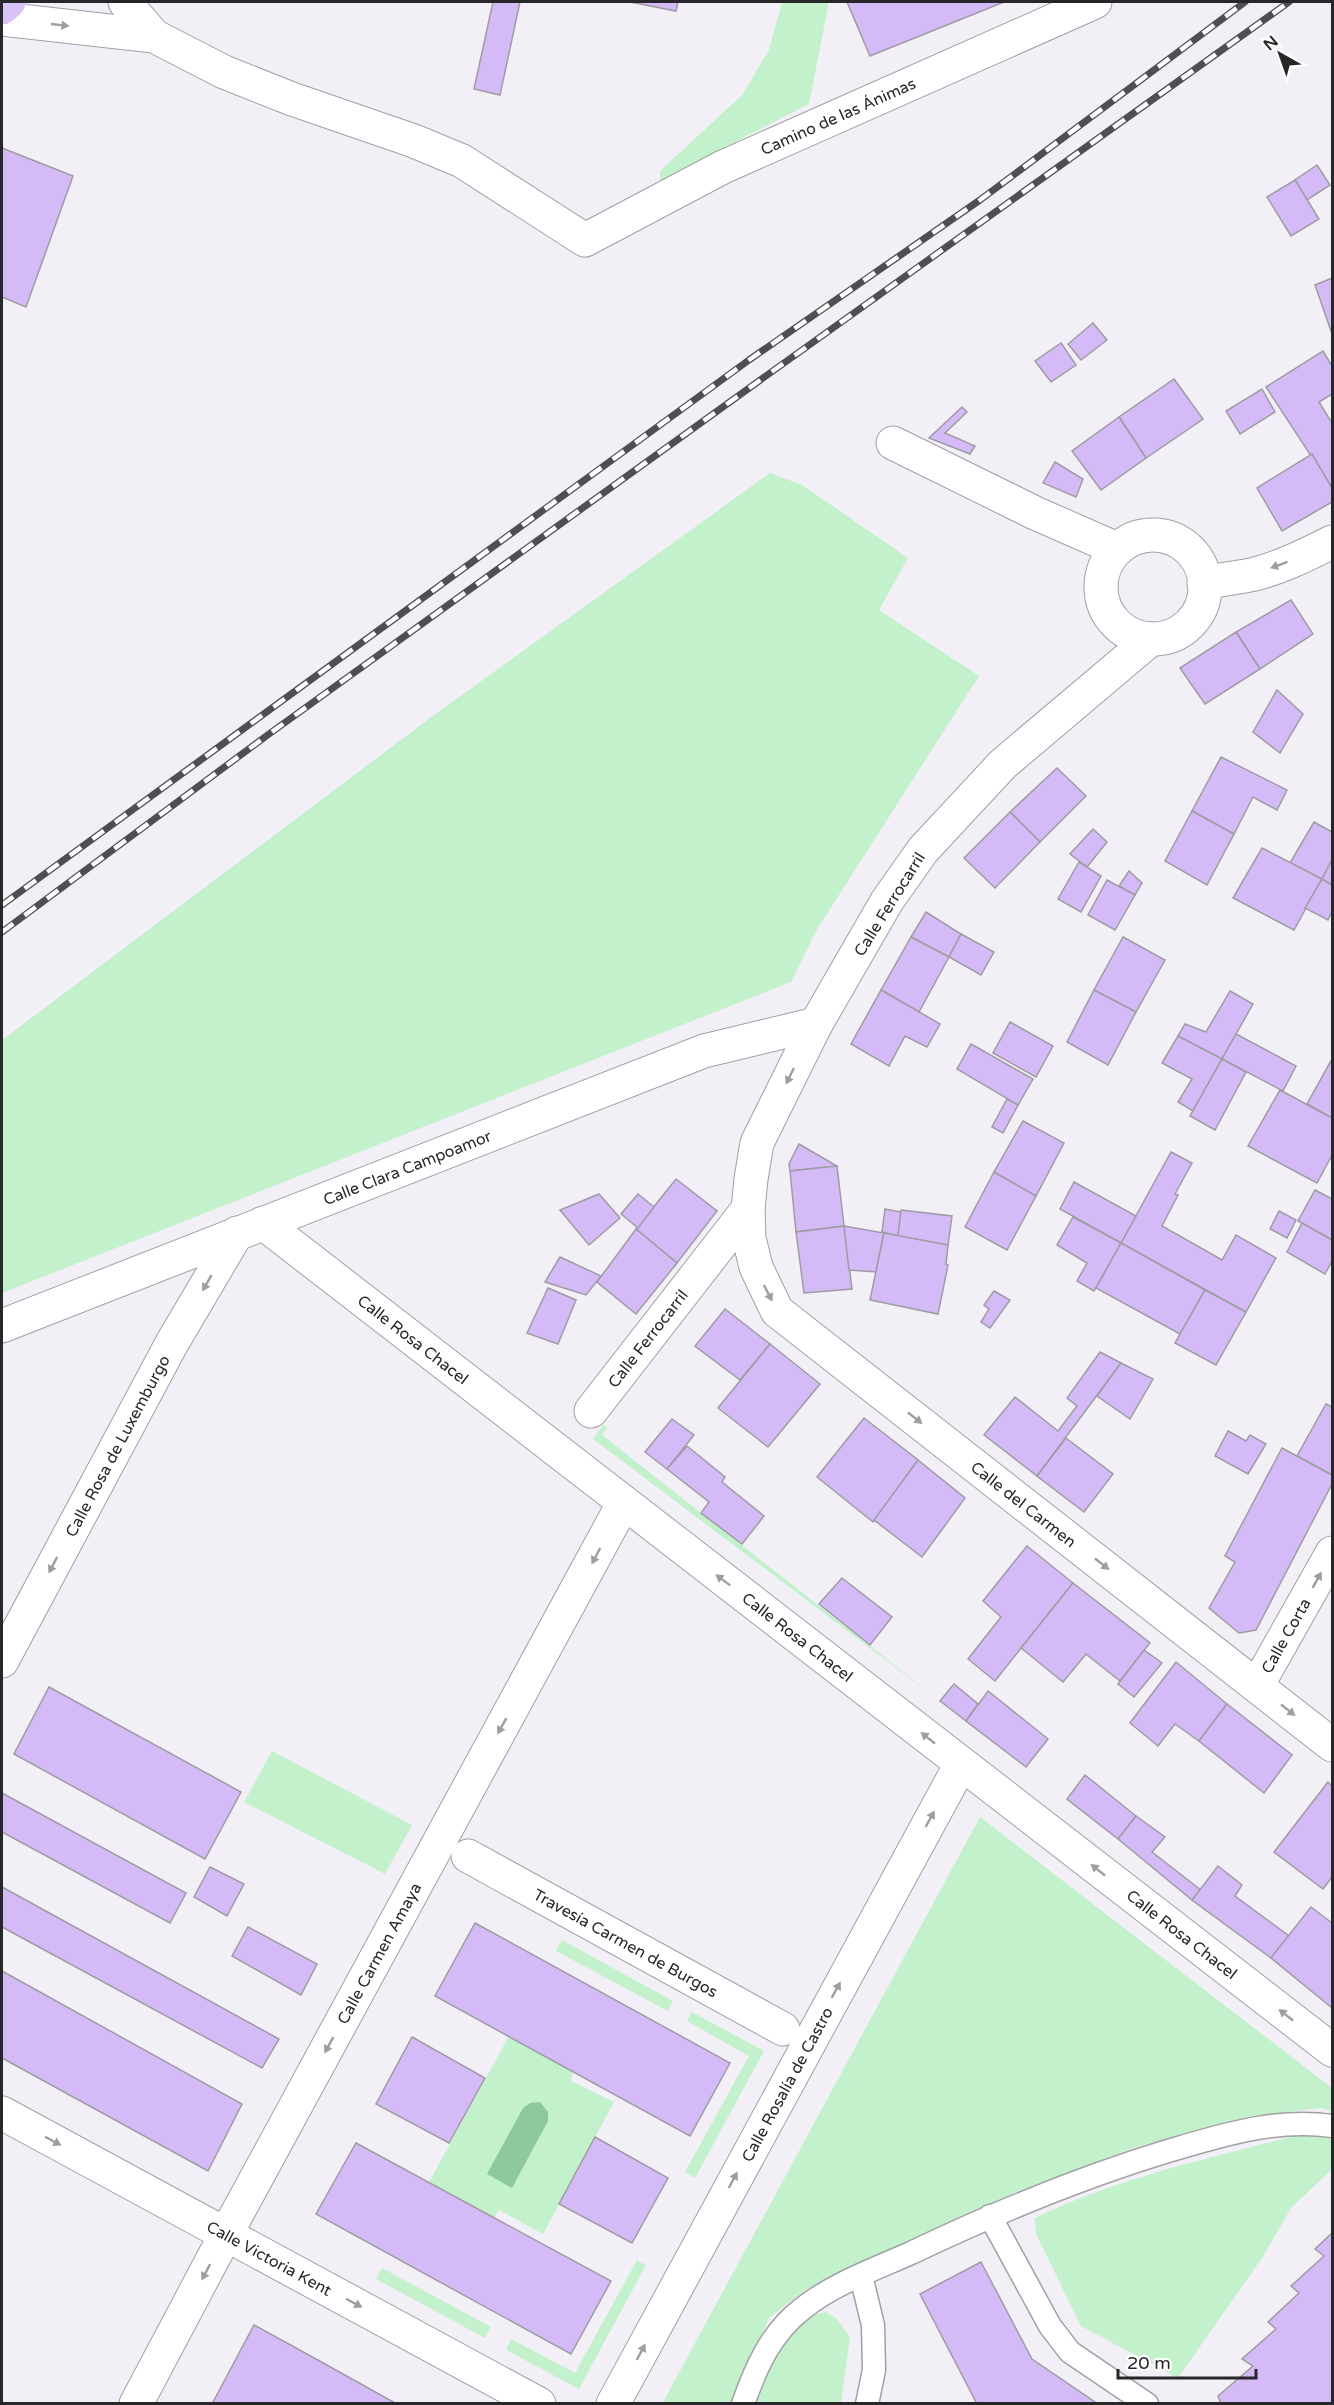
<svg xmlns="http://www.w3.org/2000/svg" width="1334" height="2405" viewBox="0 0 1334 2405" font-family="'Varela Round',sans-serif">
  <style>
    .green { fill: #c2f1cc }
    .water { fill: #8ec99c }
    .building { fill: #d4bbf8; stroke: #9e9ca2; stroke-width: 1.5 }
    .lines { fill: none; stroke-linecap: round; stroke-linejoin: round }
    .service-casing { stroke: #a29fa5; stroke-width: 25 }
    .pedestrian-casing { stroke: #a29fa5; stroke-width: 35 }
    .minor-casing { stroke: #a29fa5; stroke-width: 35 }
    .trunk-casing { stroke: #cfcfd0; stroke-width: 35 }
    .service { stroke: #fff; stroke-width: 22 }
    .pedestrian { stroke: #fff; stroke-width: 33 }
    .minor { stroke: #fff; stroke-width: 33 }
    .trunk { stroke: #d8c3f6; stroke-width: 33 }
    .rail-casing { stroke: #4f4e51; stroke-width: 7 }
    .rail { stroke: #fefefe; stroke-width: 4.5; stroke-dasharray: 14; stroke-linecap: butt }
    .oneway { fill: #9e9d9f }
    .labels { text-anchor: middle; stroke-width: 4.5; stroke-linejoin: round; paint-order: stroke }
    .street-label { font-size: 16px; fill: #272629; stroke: #fefefe }
  </style>
  <rect width="100%" height="100%" fill="#f2f0f6"/>
  <g class="green">
    <polygon points="782,2 829,2 809,104 680,170 660,183 660,171 742,95 769,50"/>
    <polygon points="770,473 802,485 908,558 879,610 979,676 816,931 791,982 2,1293 2,1040 430,718"/>
    <polygon points="603,1425 608,1427 602,1435 940,1701 593,1439"/>
    <polygon points="272,1751 412,1825 385,1874 244,1802"/>
    <polygon points="980,1817 1332,2088 1332,2111 1321,2108 1252,2116 1133,2148 1016,2192 805,2290 769,2318 734,2403 662,2404"/>
    <polygon points="562,1940 673,2001 668,2011 556,1951"/>
    <polygon points="692,2012 764,2051 695,2178 685,2172 749,2056 687,2021"/>
    <polygon points="509,2036 573,2071 571,2081 614,2102 543,2234 499,2210 494,2218 429,2182"/>
    <path d="M 1298,2135 L 1332,2137 L 1332,2169 L 1291,2208 L 1262,2258 L 1178,2378 L 1081,2326 L 1036,2234 L 1035,2218 C 1117,2178 1210,2158 1298,2135 Z"/>
    <polygon points="637,2260 646,2265 579,2389 506,2350 511,2339 575,2373"/>
    <polygon points="382,2268 491,2327 485,2338 376,2279"/>
    <polygon points="826,2312 837,2319 850,2337 841,2403 756,2404 765,2377 784,2344 809,2316"/>
  </g>
  <polygon class="water" points="540,2102 548,2112 548,2121 512,2188 487,2174 523,2108 530,2103"/>
  <g class="building">
    <polygon points="493,2 520,2 500,95 474,89"/>
    <polygon points="630,2 678,2 676,11"/>
    <polygon points="847,2 1004,2 870,56"/>
    <polygon points="2,148 73,176 26,307 2,297"/>
    <polygon points="1317,165 1330,185 1307,200 1295,180"/>
    <polygon points="1295,180 1319,219 1291,236 1267,197"/>
    <polygon points="1332,278 1332,330 1331,331 1315,285"/>
    <polygon points="1093,323 1107,340 1081,360 1068,344"/>
    <polygon points="1061,343 1076,365 1051,382 1035,361"/>
    <polygon points="1323,351 1332,366 1332,394 1319,402 1332,423 1332,488 1266,387"/>
    <polygon points="1174,379 1203,419 1146,458 1119,417"/>
    <polygon points="1262,389 1275,412 1240,434 1226,411"/>
    <polygon points="962,407 967,412 945,433 975,446 970,454 929,438"/>
    <polygon points="1119,417 1146,458 1101,490 1072,451"/>
    <polygon points="1312,454 1332,488 1332,502 1282,531 1257,488"/>
    <polygon points="1055,462 1083,479 1076,497 1043,483"/>
    <polygon points="1291,600 1313,634 1260,669 1236,632"/>
    <polygon points="1236,632 1260,669 1205,704 1180,668"/>
    <polygon points="1277,690 1303,714 1280,753 1253,732"/>
    <polygon points="1221,757 1287,790 1277,810 1253,797 1234,834 1192,811"/>
    <polygon points="1057,768 1086,796 1040,842 1010,812"/>
    <polygon points="1192,811 1234,834 1207,885 1165,861"/>
    <polygon points="1010,812 1040,842 995,888 964,858"/>
    <polygon points="1314,822 1332,832 1332,860 1322,879 1290,863"/>
    <polygon points="1093,829 1107,842 1087,867 1070,854"/>
    <polygon points="1262,848 1322,879 1294,930 1233,898"/>
    <polygon points="1332,860 1332,885 1322,879"/>
    <polygon points="1079,862 1101,876 1081,912 1058,899"/>
    <polygon points="1129,871 1142,883 1135,895 1119,886"/>
    <polygon points="1322,879 1332,885 1332,911 1328,920 1305,908"/>
    <polygon points="1107,880 1135,895 1115,930 1088,915"/>
    <polygon points="926,912 961,934 949,957 911,937"/>
    <polygon points="961,934 994,952 981,975 949,957"/>
    <polygon points="911,937 949,957 919,1012 881,990"/>
    <polygon points="1123,937 1165,960 1136,1012 1094,990"/>
    <polygon points="881,990 940,1024 927,1047 905,1036 889,1066 851,1044"/>
    <polygon points="1094,990 1136,1012 1108,1065 1067,1042"/>
    <polygon points="1230,991 1253,1004 1222,1059 1178,1036 1185,1024 1206,1032"/>
    <polygon points="1010,1022 1053,1046 1036,1077 993,1053"/>
    <polygon points="1236,1034 1296,1066 1283,1091 1222,1059"/>
    <polygon points="1178,1036 1222,1059 1193,1111 1178,1102 1192,1079 1162,1063"/>
    <polygon points="971,1044 1033,1079 1018,1105 957,1069"/>
    <polygon points="1222,1059 1246,1072 1215,1130 1190,1116"/>
    <polygon points="1332,1059 1332,1118 1307,1104"/>
    <polygon points="1280,1090 1332,1118 1332,1155 1317,1183 1248,1146"/>
    <polygon points="1007,1099 1018,1105 1003,1133 992,1127"/>
    <polygon points="1023,1121 1064,1143 1036,1196 994,1172"/>
    <polygon points="799,1144 837,1166 790,1171 789,1164"/>
    <polygon points="1171,1152 1192,1163 1175,1194 1178,1195 1162,1226 1222,1260 1236,1235 1276,1258 1246,1312 1121,1243"/>
    <polygon points="837,1166 844,1226 796,1232 790,1171"/>
    <polygon points="994,1172 1036,1196 1007,1250 965,1227"/>
    <polygon points="676,1179 717,1211 677,1263 636,1229"/>
    <polygon points="1074,1182 1136,1216 1121,1243 1060,1209"/>
    <polygon points="1315,1190 1332,1199 1332,1240 1298,1221"/>
    <polygon points="599,1194 620,1218 589,1245 560,1210"/>
    <polygon points="638,1194 654,1207 638,1228 621,1214"/>
    <polygon points="885,1209 901,1212 898,1236 882,1232"/>
    <polygon points="901,1210 952,1216 948,1245 898,1236"/>
    <polygon points="1279,1211 1296,1220 1287,1238 1270,1229"/>
    <polygon points="1073,1217 1121,1243 1094,1291 1077,1281 1087,1263 1057,1245"/>
    <polygon points="1302,1223 1332,1240 1332,1261 1325,1274 1287,1252"/>
    <polygon points="844,1226 852,1289 804,1293 796,1232"/>
    <polygon points="844,1226 884,1233 876,1272 849,1270"/>
    <polygon points="636,1229 677,1263 636,1314 597,1282"/>
    <polygon points="884,1233 948,1245 946,1264 948,1265 938,1314 870,1300"/>
    <polygon points="1121,1243 1205,1290 1180,1334 1096,1288"/>
    <polygon points="560,1257 601,1276 586,1295 545,1282"/>
    <polygon points="548,1288 576,1300 558,1344 527,1333"/>
    <polygon points="1205,1290 1246,1312 1216,1365 1175,1343"/>
    <polygon points="994,1291 1010,1300 990,1328 981,1322 989,1309 984,1305"/>
    <polygon points="725,1309 770,1344 740,1380 695,1346"/>
    <polygon points="770,1344 820,1384 768,1447 718,1408"/>
    <polygon points="1100,1352 1121,1363 1037,1476 984,1435 1015,1397 1058,1431 1077,1406 1067,1398"/>
    <polygon points="1121,1363 1153,1379 1130,1419 1097,1396"/>
    <polygon points="1326,1404 1332,1407 1332,1475 1297,1456"/>
    <polygon points="864,1418 918,1460 873,1522 817,1477"/>
    <polygon points="672,1419 694,1435 667,1469 645,1452"/>
    <polygon points="1228,1431 1246,1441 1250,1435 1266,1444 1248,1474 1215,1456"/>
    <polygon points="1066,1438 1113,1474 1084,1512 1037,1476"/>
    <polygon points="687,1446 725,1477 722,1482 764,1516 742,1544 701,1513 709,1502 667,1469"/>
    <polygon points="1282,1448 1332,1475 1332,1484 1256,1630 1239,1633 1209,1608 1235,1562 1225,1556"/>
    <polygon points="918,1460 965,1498 922,1557 874,1520"/>
    <polygon points="1027,1546 1073,1583 995,1681 968,1659 1001,1617 983,1601"/>
    <polygon points="842,1578 892,1617 870,1645 819,1604"/>
    <polygon points="1073,1583 1150,1643 1120,1681 1086,1654 1063,1682 1021,1648"/>
    <polygon points="1144,1650 1162,1663 1134,1697 1118,1684"/>
    <polygon points="1176,1662 1227,1704 1199,1741 1175,1724 1158,1746 1130,1723"/>
    <polygon points="954,1684 978,1704 966,1721 940,1701"/>
    <polygon points="49,1687 241,1792 205,1859 14,1754"/>
    <polygon points="988,1691 1048,1739 1026,1767 966,1721"/>
    <polygon points="1227,1704 1292,1755 1264,1793 1199,1741"/>
    <polygon points="1085,1775 1136,1816 1118,1839 1067,1799"/>
    <polygon points="1328,1782 1332,1786 1332,1877 1323,1889 1274,1852"/>
    <polygon points="2,1793 186,1893 170,1923 2,1832"/>
    <polygon points="1136,1816 1165,1837 1152,1852 1201,1890 1192,1900 1118,1839"/>
    <polygon points="1218,1866 1242,1885 1235,1896 1289,1936 1271,1958 1192,1900"/>
    <polygon points="210,1867 244,1884 227,1916 194,1897"/>
    <polygon points="2,1887 279,2039 262,2068 2,1927"/>
    <polygon points="1311,1907 1332,1923 1332,2008 1271,1958"/>
    <polygon points="475,1923 730,2063 690,2136 435,1996"/>
    <polygon points="248,1927 317,1964 301,1995 232,1956"/>
    <polygon points="2,1971 242,2104 208,2171 2,2058"/>
    <polygon points="412,2037 485,2078 449,2143 376,2104"/>
    <polygon points="595,2137 668,2178 632,2243 559,2204"/>
    <polygon points="356,2143 611,2281 571,2354 316,2214"/>
    <polygon points="1332,2233 1332,2404 1221,2404 1218,2396 1253,2366 1242,2359 1276,2329 1268,2322 1299,2293 1291,2286 1324,2256 1315,2249"/>
    <polygon points="981,2262 1032,2359 1098,2404 977,2404 920,2294"/>
    <polygon points="254,2325 316,2359 397,2404 212,2404"/>
  </g>
  <g class="lines">
    <defs>
      <g id="service">
        <polyline points="990,2216 1050,2326 1070,2352 1147,2404"/>
        <polyline points="861,2276 873,2325 874,2370 867,2404"/>
        <path d="M 743,2404 C 756,2367 771,2333 802,2309 C 833,2284 875,2269 911,2253 C 995,2213 1079,2178 1168,2151 C 1222,2135 1276,2118 1332,2126"/>
      </g>
      <g id="pedestrian">
        <path id="s1" d="M 468,1856 L 783,2029"/>
      </g>
      <g id="minor">
        <polyline points="125,2 154,36"/>
        <path id="s2" d="M 2,19 L 154,36 L 224,72 L 292,99 L 414,141 L 462,161 L 585,240 L 723,167 L 1095,2"/>
        <polyline points="893,443 1035,513 1117,549"/>
        <circle cx="1153" cy="587" r="52"/>
        <path d="M 1204,583 C 1221,579 1238,578 1255,574 C 1282,567 1308,554 1332,542"/>
        <path id="s3" d="M 1151,639 L 1003,764 L 923,850 L 887,901 L 816,1024 L 757,1143 L 751,1179 L 748,1209 L 749,1238 L 756,1267 L 777,1311 L 1332,1745"/>
        <path id="s4" d="M 263,1223 L 1332,2050"/>
        <path id="s5" d="M 2,1326 L 704,1051 L 816,1024"/>
        <path id="s6" d="M 591,1411 L 748,1209"/>
        <path id="s7" d="M 2,1661 L 172,1343 L 237,1233"/>
        <path id="s8" d="M 1257,1686 L 1332,1553"/>
        <path id="s9" d="M 2,2113 L 539,2404"/>
        <path id="s10" d="M 136,2404 L 226,2234 L 623,1504"/>
        <path id="s11" d="M 613,2404 L 961,1764"/>
      </g>
      <polyline id="trunk" points="2,8 9,2"/>
    </defs>
    <use href="#service" class="service-casing"/>
    <use href="#pedestrian" class="pedestrian-casing"/>
    <use href="#minor" class="minor-casing"/>
    <use href="#trunk" class="trunk-casing"/>
    <use href="#service" class="service"/>
    <use href="#pedestrian" class="pedestrian"/>
    <use href="#minor" class="minor"/>
    <use href="#trunk" class="trunk"/>
    <defs>
      <g id="rail">
        <polyline points="2,905 749,360 980,200 1245,2"/>
        <polyline points="2,932 269,734 770,373 1289,2"/>
      </g>
    </defs>
    <use href="#rail" class="rail-casing"/>
    <use href="#rail" class="rail"/>
  </g>
  <defs><path id="oneway-solid" d="M-6-.8H1V-3.2L6.5 0L1 3.2V.8H-6Z" transform="scale(1.5)"/></defs>
  <g class="oneway">
    <use href="#oneway-solid" transform="translate(60 25) rotate(6)"/>
    <use href="#oneway-solid" transform="translate(1279 565) rotate(160)"/>
    <use href="#oneway-solid" transform="translate(790 1076) rotate(116)"/>
    <use href="#oneway-solid" transform="translate(207 1283) rotate(120)"/>
    <use href="#oneway-solid" transform="translate(768 1293) rotate(63)"/>
    <use href="#oneway-solid" transform="translate(915 1418) rotate(38)"/>
    <use href="#oneway-solid" transform="translate(596 1556) rotate(118)"/>
    <use href="#oneway-solid" transform="translate(1102 1564) rotate(38)"/>
    <use href="#oneway-solid" transform="translate(53 1565) rotate(118)"/>
    <use href="#oneway-solid" transform="translate(723 1580) rotate(-143)"/>
    <use href="#oneway-solid" transform="translate(1317 1580) rotate(-61)"/>
    <use href="#oneway-solid" transform="translate(1288 1710) rotate(38)"/>
    <use href="#oneway-solid" transform="translate(502 1726) rotate(119)"/>
    <use href="#oneway-solid" transform="translate(928 1738) rotate(-142)"/>
    <use href="#oneway-solid" transform="translate(930 1819) rotate(-61)"/>
    <use href="#oneway-solid" transform="translate(1098 1870) rotate(-142)"/>
    <use href="#oneway-solid" transform="translate(836 1990) rotate(-61)"/>
    <use href="#oneway-solid" transform="translate(1286 2015) rotate(-142)"/>
    <use href="#oneway-solid" transform="translate(329 2045) rotate(119)"/>
    <use href="#oneway-solid" transform="translate(53 2141) rotate(28)"/>
    <use href="#oneway-solid" transform="translate(733 2180) rotate(-62)"/>
    <use href="#oneway-solid" transform="translate(206 2272) rotate(118)"/>
    <use href="#oneway-solid" transform="translate(354 2303) rotate(28)"/>
    <use href="#oneway-solid" transform="translate(641 2352) rotate(-62)"/>
  </g>
  <g class="labels">
    <g class="street-label">
      <text dy="6" stroke="none"><textPath href="#s2" startOffset="914">Camino de las Ánimas</textPath></text>
      <text transform="translate(889 904) rotate(-58)" y="6">Calle Ferrocarril</text>
      <text dy="6" stroke="none"><textPath href="#s5" startOffset="435">Calle Clara Campoamor</textPath></text>
      <text dy="6" stroke="none"><textPath href="#s6" startOffset="92">Calle Ferrocarril</textPath></text>
      <text dy="6" stroke="none"><textPath href="#s4" startOffset="190">Calle Rosa Chacel</textPath></text>
      <text dy="6" stroke="none"><textPath href="#s7" startOffset="244">Calle Rosa de Luxemburgo</textPath></text>
      <text dy="6" stroke="none"><textPath href="#s3" startOffset="1136">Calle del Carmen</textPath></text>
      <text dy="6" stroke="none"><textPath href="#s8" startOffset="58">Calle Corta</textPath></text>
      <text dy="6" stroke="none"><textPath href="#s4" startOffset="676">Calle Rosa Chacel</textPath></text>
      <text dy="6" stroke="none"><textPath href="#s4" startOffset="1162">Calle Rosa Chacel</textPath></text>
      <text dy="6" stroke="none"><textPath href="#s1" startOffset="180">Travesía Carmen de Burgos</textPath></text>
      <text dy="6" stroke="none"><textPath href="#s10" startOffset="512">Calle Carmen Amaya</textPath></text>
      <text dy="6" stroke="none"><textPath href="#s11" startOffset="364">Calle Rosalía de Castro</textPath></text>
      <text dy="6" stroke="none"><textPath href="#s9" startOffset="304">Calle Victoria Kent</textPath></text>
    </g>
  </g>
  <rect width="1334" height="2405" fill="none" stroke="#272629" stroke-width="6"/>
  <g transform="translate(1280 54) rotate(320)" stroke="#fefefe" stroke-width="4.5" paint-order="stroke">
  <path d="M0-4.5L10 22L0 15L-10 22Z" fill="#272629"/>
  <text y="-9" font-size="16" font-weight="bold" text-anchor="middle" fill="#272629">N</text>
  </g>
  <path d="M1118 2369v9h138v-9" fill="none" stroke="#272629" stroke-width="3"/>
  <text x="1127" y="2369" font-size="18" fill="#272629" stroke="#fefefe" stroke-width="4.5" paint-order="stroke">20 m</text>
</svg>
